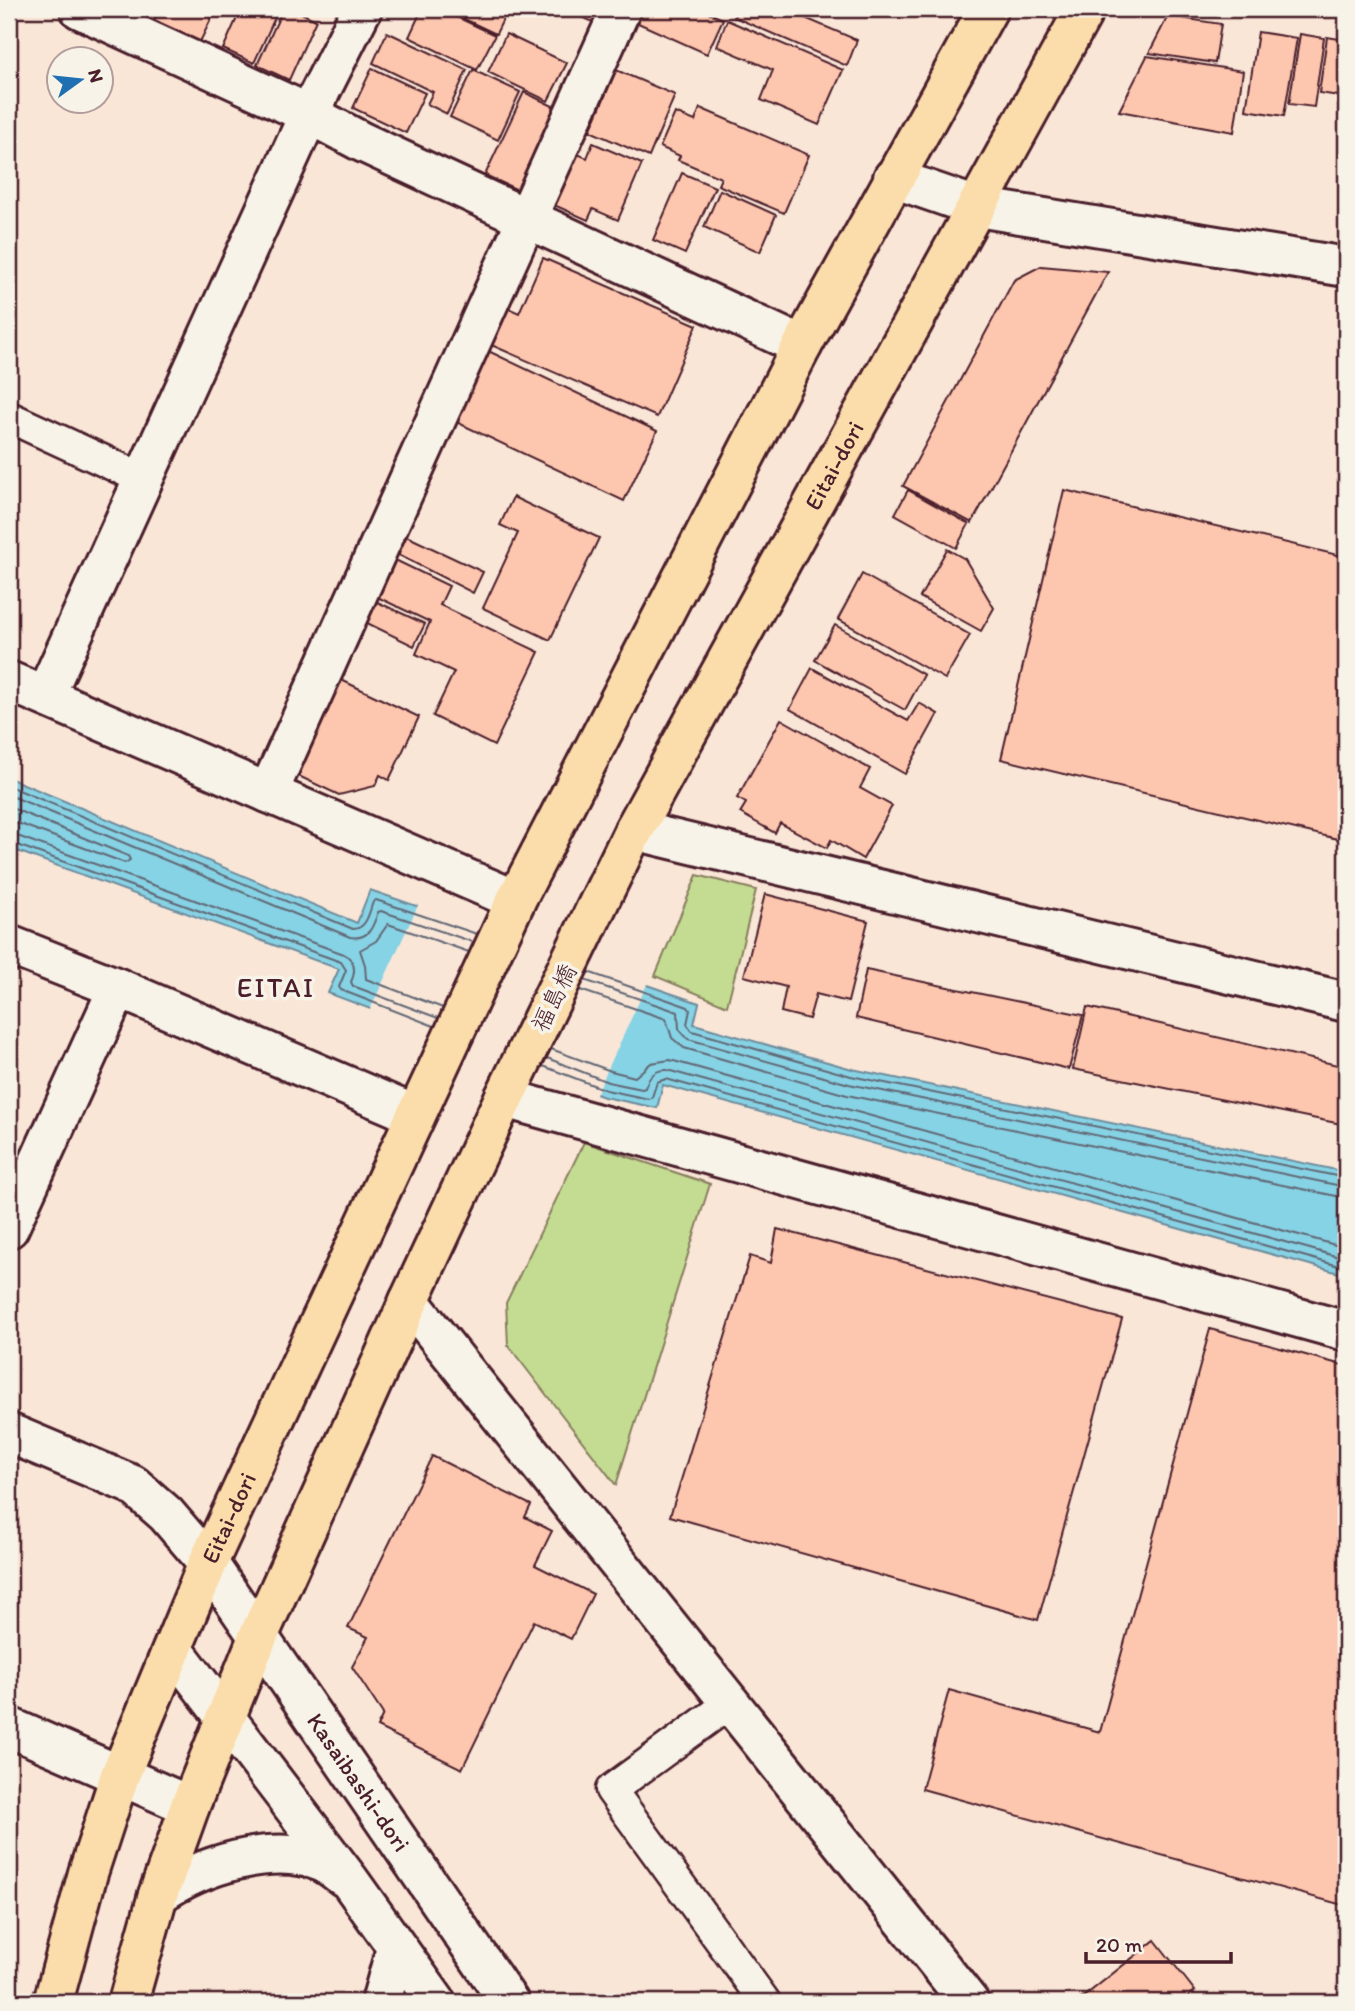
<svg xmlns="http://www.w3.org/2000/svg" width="1355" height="2011" viewBox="0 0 1355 2011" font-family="Itim,'Klee One',sans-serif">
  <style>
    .green { fill: #c4dc92; stroke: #877e5e; stroke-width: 2 }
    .water { fill: #86d3e5; stroke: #6e8b9b; stroke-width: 2 }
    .pier { fill: #f9e6d7 }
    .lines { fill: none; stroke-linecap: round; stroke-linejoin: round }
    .shore { stroke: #626775; stroke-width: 2 }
    .building { fill: #fdc6af; stroke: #4a1f2b; stroke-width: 2 }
    .service-casing { stroke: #4a1f2b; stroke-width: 35 }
    .minor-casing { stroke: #4a1f2b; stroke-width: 44 }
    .tertiary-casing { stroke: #4a1f2b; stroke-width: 44 }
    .secondary-casing { stroke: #4a1f2b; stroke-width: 44 }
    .primary-casing { stroke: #4a1f2b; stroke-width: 44 }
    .service { stroke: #f7f3e8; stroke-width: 30 }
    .minor { stroke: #f7f3e8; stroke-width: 38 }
    .tertiary { stroke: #f7f3e8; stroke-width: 38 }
    .secondary { stroke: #f7f3e8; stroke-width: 38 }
    .primary { stroke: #fbddab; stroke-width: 38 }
    .labels { text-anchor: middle; stroke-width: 7; stroke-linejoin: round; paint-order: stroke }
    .street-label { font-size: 24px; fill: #4a1f2b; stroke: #f7f3e8 }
    .quarter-label { font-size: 28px; letter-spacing: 2px; fill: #4a1f2b; stroke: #f7f3e8 }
  </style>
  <rect width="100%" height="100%" fill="#f9e6d7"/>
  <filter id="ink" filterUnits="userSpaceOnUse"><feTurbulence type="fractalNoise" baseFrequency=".0143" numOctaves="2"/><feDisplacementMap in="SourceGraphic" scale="14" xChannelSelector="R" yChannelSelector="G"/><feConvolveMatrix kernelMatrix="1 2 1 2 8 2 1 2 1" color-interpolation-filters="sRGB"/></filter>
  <g filter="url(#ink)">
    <g class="green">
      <polygon points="697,875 756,890 727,1006 655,976"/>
      <polygon points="584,1142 710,1184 616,1485 508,1345 506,1303"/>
    </g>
    <polygon class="water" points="9,778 357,923 370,890 699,1003 694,1024 852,1069 1346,1172 1346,1275 663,1085 657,1108 604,1097 328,993 339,969 9,848"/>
    <polygon class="pier" points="419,903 648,982 595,1097 369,1012"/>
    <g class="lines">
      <g class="shore">
        <path d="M 9,786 L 353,929 C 367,929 369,912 373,902 L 376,900 L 477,934"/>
        <path d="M 9,795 L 350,937 C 369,940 373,927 378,912 L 381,911 L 473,942"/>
        <polyline points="9,807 128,856 130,860 125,863 20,824 9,822"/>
        <path d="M 9,833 L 344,954 C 356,961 356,971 351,982 L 353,986 L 438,1018"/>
        <polyline points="9,842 341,962 346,970 339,987 341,990 434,1026"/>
        <polyline points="588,972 688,1007 690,1010 687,1024 692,1031 851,1076 1346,1178"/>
        <polyline points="584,980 678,1012 679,1029 688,1039 849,1084 1346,1187"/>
        <polyline points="580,990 666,1019 672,1038 684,1048 847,1095 1346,1198"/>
        <polyline points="443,1008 366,979 365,965 360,950 376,941 388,924 469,952"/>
        <polyline points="551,1049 611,1071 635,1077 651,1063 670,1060 1346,1248"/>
        <path d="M 547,1058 L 608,1082 L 642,1089 L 645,1088 C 649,1076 655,1069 667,1070 L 1346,1259"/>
        <polyline points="543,1066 606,1090 649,1099 652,1097 657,1082 666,1079 1346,1268"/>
      </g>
    </g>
    <g class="building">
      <polygon points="160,9 216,9 199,44 153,22"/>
      <polygon points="241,9 279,9 254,63 223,49"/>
      <polygon points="283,9 293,9 316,20 289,80 257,65"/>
      <polygon points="422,9 440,9 495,35 477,70 409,37"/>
      <polygon points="443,9 508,9 496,34"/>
      <polygon points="563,9 601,9 595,23"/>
      <polygon points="644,9 700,9 723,19 707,54 638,23"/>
      <polygon points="738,9 784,9 857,40 847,66 734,17"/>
      <polygon points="1295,9 1345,9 1344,16"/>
      <polygon points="1168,16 1221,24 1215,63 1149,53"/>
      <polygon points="727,20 843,70 819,125 761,100 773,70 717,46"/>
      <polygon points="387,32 467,70 447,114 427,104 433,92 373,63"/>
      <polygon points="1258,32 1297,38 1284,116 1246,110"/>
      <polygon points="506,34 567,63 548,101 488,72"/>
      <polygon points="1300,34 1324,38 1314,107 1289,104"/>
      <polygon points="1327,37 1346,40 1346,97 1319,93"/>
      <polygon points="1147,56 1243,71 1234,132 1119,111"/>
      <polygon points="372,68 425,93 406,133 353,108"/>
      <polygon points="473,70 520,92 498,140 450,117"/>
      <polygon points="616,70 675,95 649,157 590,131"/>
      <polygon points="524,92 559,109 520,191 485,175"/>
      <polygon points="700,108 809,155 784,213 718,185 721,178 678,160 680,156 660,147 675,113 695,121"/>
      <polygon points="593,143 642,164 618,220 593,209 588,220 554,205 575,153 587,158"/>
      <polygon points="682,173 715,187 685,254 653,240"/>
      <polygon points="720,190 776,215 760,252 704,227"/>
      <polygon points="543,258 697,325 657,417 489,344 504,306 519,313"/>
      <polygon points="1041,266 1108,272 972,523 903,486 1014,280"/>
      <polygon points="482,348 657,431 624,501 450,419"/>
      <polygon points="908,490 969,524 956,548 895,514"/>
      <polygon points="1064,490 1346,557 1346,841 1001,759"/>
      <polygon points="513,497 599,538 550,640 483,608 518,533 500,525"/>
      <polygon points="402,534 483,572 473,593 393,552"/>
      <polygon points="947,549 965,559 994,608 981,631 920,597"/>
      <polygon points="391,558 449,586 440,605 539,652 494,746 433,716 454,672 416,654 430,622 373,595"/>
      <polygon points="862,574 970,635 945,679 838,619"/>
      <polygon points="373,600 425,624 414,646 363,621"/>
      <polygon points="835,625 924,675 905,710 815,660"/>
      <polygon points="812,668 908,721 919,703 938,714 905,774 790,709"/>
      <polygon points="335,677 419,717 389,780 380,775 375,786 339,795 290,772"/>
      <polygon points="781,719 870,769 860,788 892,806 863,859 831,840 827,848 780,823 775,833 740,813 746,803 737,798"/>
      <polygon points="765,894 868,921 848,1002 816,994 809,1019 781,1012 786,987 744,976"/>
      <polygon points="866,970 1083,1015 1069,1069 856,1018"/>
      <polygon points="1087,1007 1346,1067 1346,1125 1073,1069"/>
      <polygon points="777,1229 1122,1319 1038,1620 670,1516 750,1256 771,1263"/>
      <polygon points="1210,1329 1346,1366 1346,1906 922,1789 949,1690 1100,1732"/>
      <polygon points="432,1456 531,1505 525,1517 552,1531 535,1565 593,1594 571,1639 534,1621 462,1769 377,1727 383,1714 352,1667 368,1637 348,1628"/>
      <polygon points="1155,1940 1195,1991 1181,2002 1077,2002"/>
    </g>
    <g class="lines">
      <defs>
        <g id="service">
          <polyline points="9,417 143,479"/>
          <polyline points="730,1703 611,1790 765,2002"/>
        </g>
        <g id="minor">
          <polyline points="80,9 309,114 362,142 802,346"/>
          <polyline points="9,681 516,900"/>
          <polyline points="45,696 309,114 362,9"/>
          <polyline points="268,793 621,9"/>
          <polyline points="634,830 1346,1002"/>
          <polyline points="9,945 118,988 415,1115"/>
          <polyline points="504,1098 1346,1331"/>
          <polyline points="9,1228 118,988"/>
          <polyline points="409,1301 969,2002"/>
          <polyline points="9,1433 133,1485 166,1514 208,1563"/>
          <polyline points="9,1727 190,1806"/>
          <polyline points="381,2002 396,1948"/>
        </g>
        <polyline id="tertiary" points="893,178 977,207 1346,267"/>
        <g id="secondary">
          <path id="s1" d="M 208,1563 L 509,2002"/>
          <polyline points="173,1649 349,1880 436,2002"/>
          <path d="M 158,1895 C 199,1866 272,1842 322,1862 C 329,1865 337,1872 344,1877"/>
        </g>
        <g id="primary">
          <path id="s2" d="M 53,2002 L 88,1873 L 120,1775 L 208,1563 L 516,900 L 802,346 L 988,9"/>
          <path id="s3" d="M 128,2002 L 158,1895 L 190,1806 L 258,1637 L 409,1301 L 504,1098 L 634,830 L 1085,9"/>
        </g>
      </defs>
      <use href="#service" class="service-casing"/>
      <use href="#minor" class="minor-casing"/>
      <use href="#tertiary" class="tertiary-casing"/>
      <use href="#secondary" class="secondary-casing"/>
      <use href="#primary" class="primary-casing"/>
      <use href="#service" class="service"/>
      <use href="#minor" class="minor"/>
      <use href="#tertiary" class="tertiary"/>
      <use href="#secondary" class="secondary"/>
      <use href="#primary" class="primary"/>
    </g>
  </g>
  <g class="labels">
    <g class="street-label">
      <text dy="8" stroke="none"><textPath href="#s3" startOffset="1694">Eitai-dori</textPath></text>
      <text transform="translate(554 998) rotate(-64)" y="8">福島橋</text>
      <text dy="8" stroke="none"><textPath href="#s2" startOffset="516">Eitai-dori</textPath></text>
      <text dy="8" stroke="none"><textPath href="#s1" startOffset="266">Kasaibashi-dori</textPath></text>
    </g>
    <g class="quarter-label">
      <text x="276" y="997">EITAI</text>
    </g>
  </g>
  <rect width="1355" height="2011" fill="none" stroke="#f7f3e8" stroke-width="35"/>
  <rect x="18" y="18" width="1320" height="1976" fill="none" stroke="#4a1f2b" stroke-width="2.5" filter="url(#ink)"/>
  <g transform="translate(80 80) rotate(75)"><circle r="33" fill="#f7f3e8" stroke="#b29e9c" stroke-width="2"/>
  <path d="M0-5L12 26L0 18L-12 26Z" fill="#1f6fb2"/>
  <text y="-10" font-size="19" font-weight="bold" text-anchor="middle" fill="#4a1f2b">N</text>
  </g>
  <path d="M1086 1952v10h145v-10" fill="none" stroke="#4a1f2b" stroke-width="3.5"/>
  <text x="1096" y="1952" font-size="21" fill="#4a1f2b" stroke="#f7f3e8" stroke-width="5" paint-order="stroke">20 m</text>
</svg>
